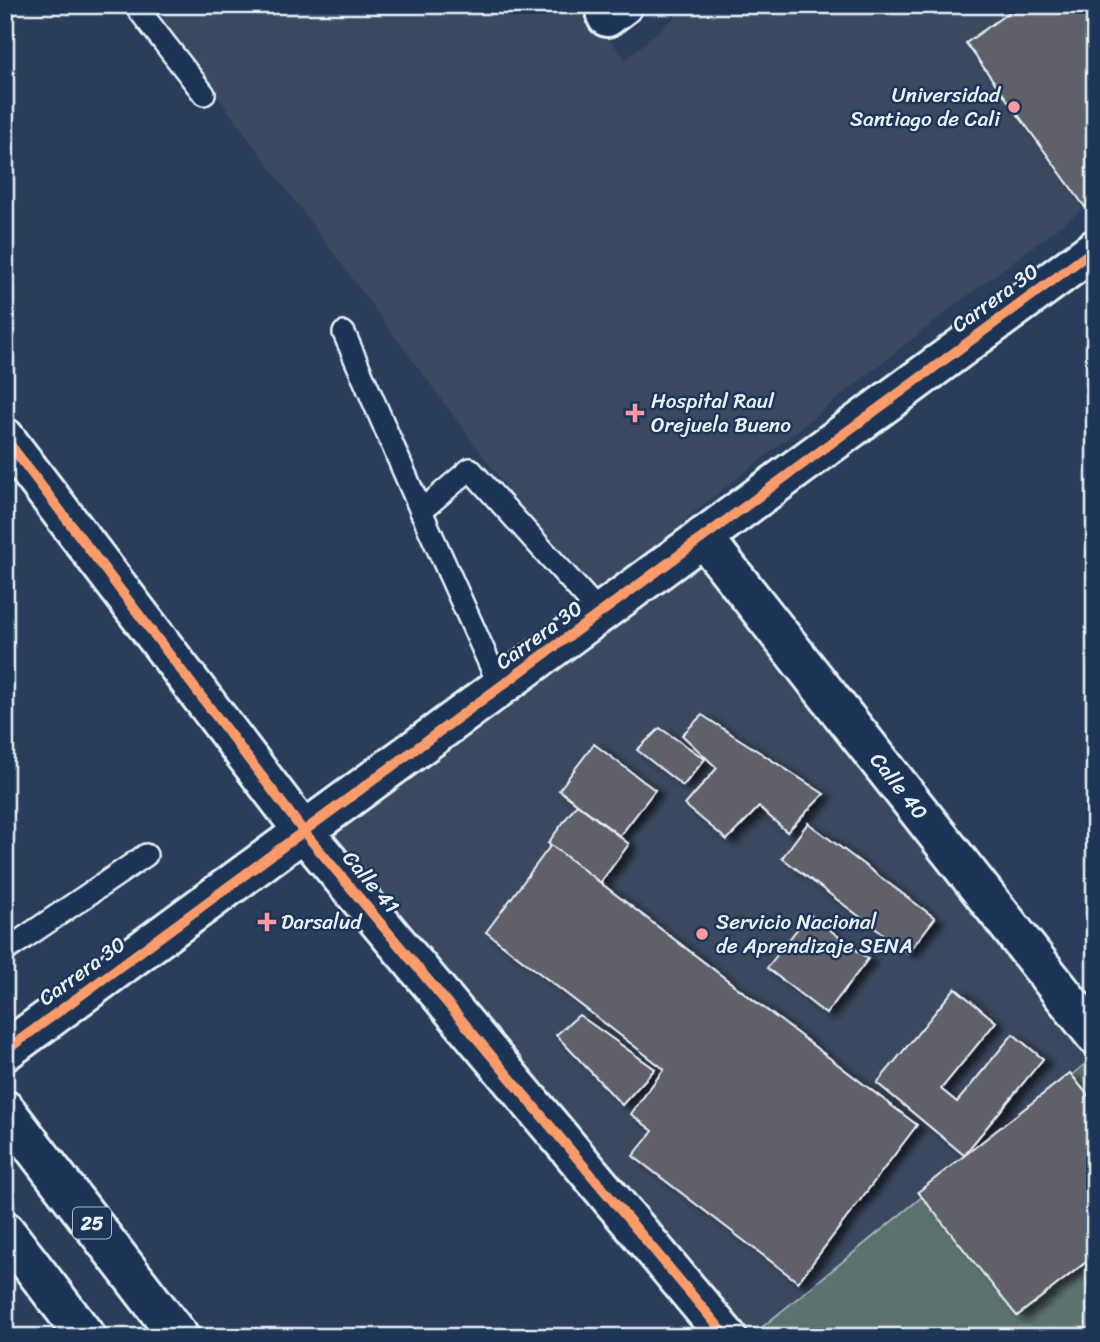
<svg xmlns="http://www.w3.org/2000/svg" width="1100" height="1342" viewBox="0 0 1100 1342" font-family="Sriracha,sans-serif">
  <style>
    .built { fill: #3a4860 }
    .green { fill: #5b726e; stroke: #a2b2b3; stroke-width: 2 }
    .building { fill: #60616a; stroke: #e8f1f8; stroke-width: 2; filter: url(#shadow) }
    .lines { fill: none; stroke-linecap: round; stroke-linejoin: round }
    .service-casing { stroke: #e8f1f8; stroke-width: 26 }
    .minor-casing { stroke: #e8f1f8; stroke-width: 44 }
    .primary-casing { stroke: #e8f1f8; stroke-width: 44 }
    .service { stroke: #1d3557; stroke-width: 21 }
    .minor { stroke: #1d3557; stroke-width: 38 }
    .primary { stroke: #1d3557; stroke-width: 38 }
    .cycleway-casing { stroke: #1d3557; stroke-width: 15 }
    .cycleway { stroke: #fa9b69; stroke-width: 10 }
    .poi-dot { fill: #ff9aa2; stroke: #1d3557; stroke-width: 2.5 }
    .labels { text-anchor: middle; stroke-width: 5; stroke-linejoin: round; paint-order: stroke }
    .shield { fill: #1d3557; stroke: #abb9c8; stroke-width: 2 }
    .shield-label { font-size: 19px; font-weight: bold; fill: #e8f1f8 }
    .poi-label { font-size: 21px; fill: #e8f1f8; stroke: #1d3557; text-anchor: start }
    .street-label { font-size: 21px; fill: #e8f1f8; stroke: #1d3557 }
  </style>
  <defs>
    <filter id="shadow"><feDropShadow dx="8" dy="4.5" stdDeviation="3.5" flood-color="#0009"/></filter>
  </defs>
  <rect width="100%" height="100%" fill="#2a3e5b"/>
  <filter id="ink" filterUnits="userSpaceOnUse"><feTurbulence type="fractalNoise" baseFrequency=".0143" numOctaves="2"/><feDisplacementMap in="SourceGraphic" scale="14" xChannelSelector="R" yChannelSelector="G"/><feConvolveMatrix kernelMatrix="1 2 1 2 8 2 1 2 1" color-interpolation-filters="sRGB"/></filter>
  <g filter="url(#ink)">
    <polygon class="built" points="150,5 579,5 626,59 689,5 1095,5 1095,200 950,309 687,518 1095,1035 1095,1337 727,1337 304,832 600,614"/>
    <polygon class="green" points="1095,1056 1095,1337 750,1337"/>
    <g class="building">
      <polygon points="1019,5 1095,5 1095,200 1085,207 966,43"/>
      <polygon points="702,715 824,794 787,832 759,807 727,840 685,805 717,768 682,735"/>
      <polygon points="660,728 705,759 683,786 637,750"/>
      <polygon points="594,744 655,790 620,836 559,790"/>
      <polygon points="577,804 629,844 600,883 548,843"/>
      <polygon points="808,823 935,918 908,953 782,858"/>
      <polygon points="551,845 917,1125 798,1282 633,1156 653,1131 631,1114 664,1069 486,932"/>
      <polygon points="809,914 868,959 826,1014 767,968"/>
      <polygon points="955,988 996,1022 941,1089 957,1102 1013,1034 1043,1059 964,1155 877,1083"/>
      <polygon points="579,1015 655,1069 622,1105 556,1035"/>
      <polygon points="1070,1073 1095,1104 1095,1255 1017,1316 918,1192"/>
    </g>
    <g class="lines">
      <defs>
        <g id="service">
          <polyline points="135,5 204,94"/>
          <polyline points="344,333 421,511"/>
          <polyline points="500,687 421,511 470,469 601,614"/>
          <polyline points="5,951 146,855"/>
        </g>
        <g id="minor">
          <polyline points="607,17 623,5"/>
          <polyline points="5,438 304,832 727,1337"/>
          <path id="s1" d="M 703,537 L 1095,1035"/>
          <polyline points="5,1051 1095,249"/>
        </g>
        <g id="primary">
          <polyline points="5,1110 179,1337"/>
          <polyline points="5,1231 86,1337"/>
        </g>
      </defs>
      <use href="#service" class="service-casing"/>
      <use href="#minor" class="minor-casing"/>
      <use href="#primary" class="primary-casing"/>
      <use href="#service" class="service"/>
      <use href="#minor" class="minor"/>
      <use href="#primary" class="primary"/>
      <defs>
        <g id="cycleway">
          <polyline points="5,438 304,832 727,1337"/>
          <polyline points="5,1051 1095,249"/>
        </g>
      </defs>
      <use href="#cycleway" class="cycleway-casing"/>
      <use href="#cycleway" class="cycleway"/>
    </g>
  </g>
  <g class="poi-dot">
    <circle cx="1014" cy="107" r="7"/>
    <path d="M631.5 402.5h7v7h7v7h-7v7h-7v-7h-7v-7h7z"/>
    <path d="M263.5 911.5h7v7h7v7h-7v7h-7v-7h-7v-7h7z"/>
    <circle cx="702" cy="934" r="7"/>
  </g>
  <g class="labels">
    <rect class="shield" x="73" y="1207.5" width="38" height="31" rx="5"/>
    <g class="shield-label">
      <text x="92" y="1230">25</text>
    </g>
    <g class="poi-label">
      <text x="1000" y="102" text-anchor="end">Universidad<tspan x="1000" dy="24">Santiago de Cali</tspan></text>
      <text x="651" y="408">Hospital Raul<tspan x="651" dy="24">Orejuela Bueno</tspan></text>
      <text x="281" y="929">Darsalud</text>
      <text x="716" y="929">Servicio Nacional<tspan x="716" dy="24">de Aprendizaje SENA</tspan></text>
    </g>
    <g class="street-label">
      <text transform="translate(995 298) rotate(-36)" y="7">Carrera 30</text>
      <text transform="translate(539 635) rotate(-36)" y="7">Carrera 30</text>
      <text dy="7" stroke="none"><textPath href="#s1" startOffset="317">Calle 40</textPath></text>
      <text transform="translate(371 882) rotate(50)" y="7">Calle 41</text>
      <text transform="translate(82 971) rotate(-36)" y="7">Carrera 30</text>
    </g>
  </g>
  <rect width="1100" height="1342" fill="none" stroke="#1d3557" stroke-width="28"/>
  <rect x="14" y="14" width="1072" height="1314" fill="none" stroke="#e8f1f8" stroke-width="2.5" filter="url(#ink)"/>
</svg>
